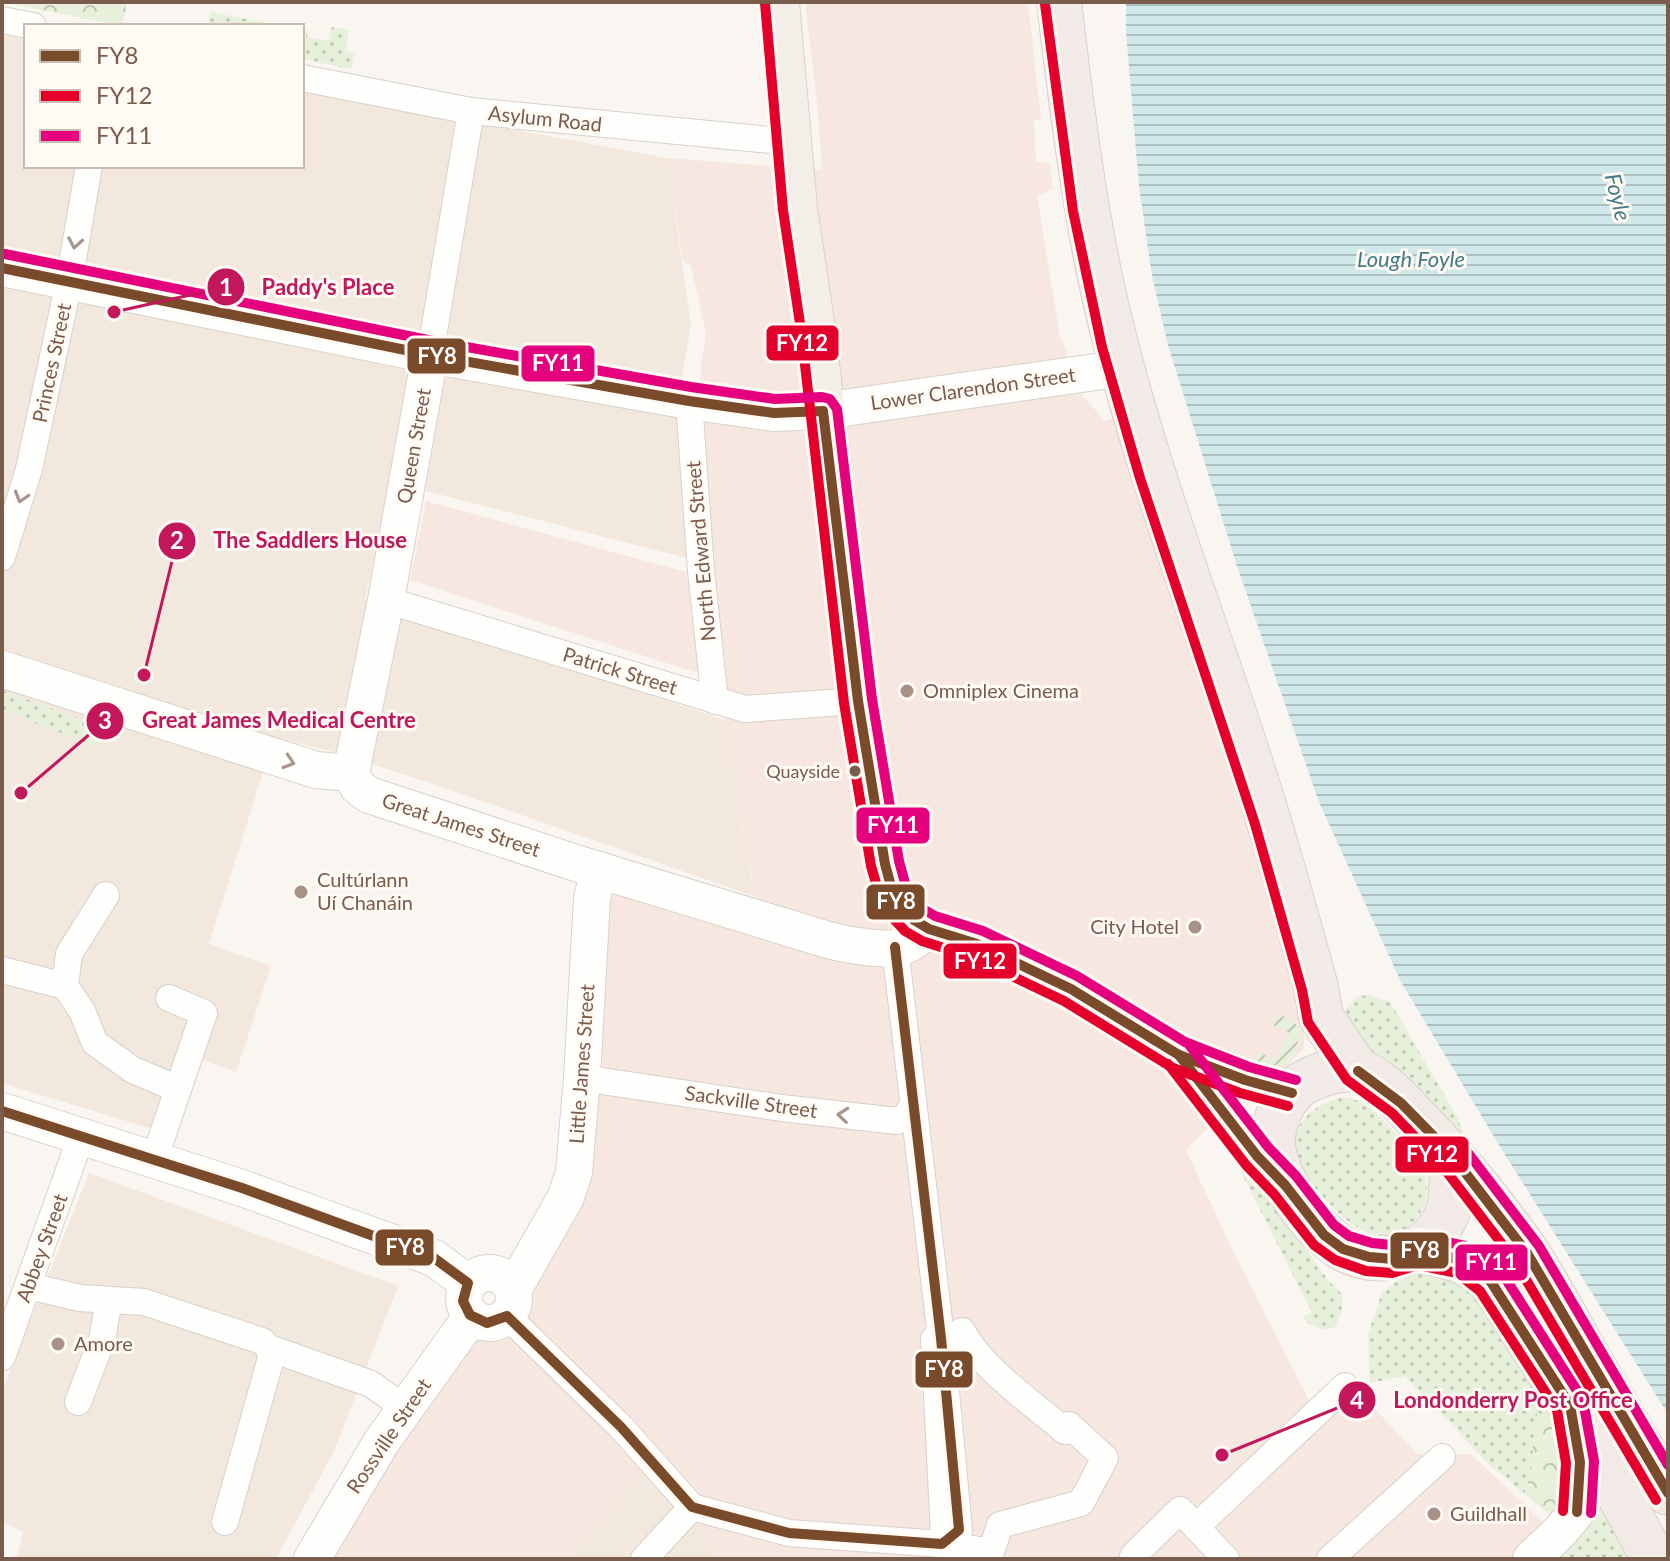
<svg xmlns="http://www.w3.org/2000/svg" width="1670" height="1561" viewBox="0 0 1670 1561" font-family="Lato,sans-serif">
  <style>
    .residential { fill: #f2e8de }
    .commercial { fill: #f6e8e1 }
    .grass { fill: url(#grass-dots) }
    .forest { fill: url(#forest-crowns) }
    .garden { fill: url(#garden-furrows) }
    .water { fill: url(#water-rules) }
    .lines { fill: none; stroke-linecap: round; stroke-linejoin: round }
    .street-casing { stroke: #d7d1cb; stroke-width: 28 }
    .secondary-casing { stroke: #d9d2cb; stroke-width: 38 }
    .primary-casing { stroke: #dad1cc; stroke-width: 42 }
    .highway-casing { stroke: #dad1cc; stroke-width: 46 }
    .street { stroke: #fefefd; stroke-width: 26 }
    .secondary { stroke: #fefefd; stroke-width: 36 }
    .primary { stroke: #f3eee8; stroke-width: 40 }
    .highway { stroke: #f2eae7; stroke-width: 44 }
    .bus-1-casing { stroke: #fffaf3; stroke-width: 16 }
    .bus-2-casing { stroke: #fffaf3; stroke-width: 16 }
    .bus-3-casing { stroke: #fffaf3; stroke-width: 16 }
    .bus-1 { stroke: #7a4b2a; stroke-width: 10 }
    .bus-2 { stroke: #e4002b; stroke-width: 10 }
    .bus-3 { stroke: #e5007d; stroke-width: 10 }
    .oneway { stroke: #a8958b }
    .poi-dot { fill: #a69286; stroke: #fffaf3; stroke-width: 3 }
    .bus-dot { fill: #7a5c4d; stroke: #fffaf3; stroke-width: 3 }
    .labels { text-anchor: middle; stroke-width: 6; stroke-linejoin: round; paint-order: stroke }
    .bus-label { font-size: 18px; fill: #7a5c4d; stroke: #fffaf3; text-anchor: end }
    .street-label { font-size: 20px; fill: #7a5c4d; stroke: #fffaf3 }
    .poi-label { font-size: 20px; fill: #7a5c4d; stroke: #fffaf3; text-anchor: start }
    .water-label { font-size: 22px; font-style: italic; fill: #437c86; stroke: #fffaf3 }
    .leader { fill: none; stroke: #c2185b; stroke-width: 3 }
    .callout-dot { fill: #c2185b; stroke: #fffaf3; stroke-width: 3 }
    .mark-label { font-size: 24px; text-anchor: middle; font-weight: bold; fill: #fff }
    .callout-label { font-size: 22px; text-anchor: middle; font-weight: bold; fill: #c2185b; stroke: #fffaf3; stroke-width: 6; stroke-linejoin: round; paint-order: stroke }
    .line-badge { stroke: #fffaf3; stroke-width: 3 }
    .badge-label { font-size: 22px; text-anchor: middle; font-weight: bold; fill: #fff }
  </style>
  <defs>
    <pattern id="grass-dots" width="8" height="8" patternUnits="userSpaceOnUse" patternTransform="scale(2)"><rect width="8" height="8" fill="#e7f0db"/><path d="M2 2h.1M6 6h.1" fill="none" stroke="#c0c6b4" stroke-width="1.8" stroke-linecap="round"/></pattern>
    <pattern id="forest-crowns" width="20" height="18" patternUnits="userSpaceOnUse" patternTransform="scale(2)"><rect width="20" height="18" fill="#e7f0db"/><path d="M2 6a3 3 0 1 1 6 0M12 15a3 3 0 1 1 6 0" fill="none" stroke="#c0c6b4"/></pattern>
    <pattern id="garden-furrows" width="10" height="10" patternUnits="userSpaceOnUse" patternTransform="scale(2)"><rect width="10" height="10" fill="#e7f0db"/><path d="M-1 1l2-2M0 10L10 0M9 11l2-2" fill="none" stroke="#c0c6b4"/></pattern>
    <pattern id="water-rules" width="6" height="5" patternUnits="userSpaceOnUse" patternTransform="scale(2)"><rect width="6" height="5" fill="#d0e8ea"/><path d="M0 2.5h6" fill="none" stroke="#aebfc0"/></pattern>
  </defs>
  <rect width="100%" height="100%" fill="#f9f5f0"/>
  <g class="residential">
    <polygon points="2,34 26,38 26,166 302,166 302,90 667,158 691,325 683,370 694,560 391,482 365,600 725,720 754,896 433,784 338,753 274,737 209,944 271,966 236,1072 203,1060 177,1134 152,1129 2,1083"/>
    <polygon points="89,1173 398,1286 334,1451 276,1559 16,1559 23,1532 2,1522 2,1391"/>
    <polygon points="643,1467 705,1521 711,1559 568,1559"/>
  </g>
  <polygon class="commercial" points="805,2 1028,2 1041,119 1034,120 1036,162 1049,163 1053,189 1037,196 1060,336 1082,395 1105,421 1119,416 1305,1010 1304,1048 1285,1068 1262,1073 1186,1150 1229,1243 1309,1400 1363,1396 1417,1454 1471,1454 1581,1559 711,1559 705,1521 649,1461 568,1559 328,1559 578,1171 602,888 759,923 725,720 726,679 694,672 410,580 426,501 693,574 701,367 706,333 691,266 683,261 667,158 822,170 818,112"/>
  <g class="grass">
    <polygon points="210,12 281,26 208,26"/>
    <polygon points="332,27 349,30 345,51 354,54 351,69 302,59 302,30 308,31 307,37 329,41"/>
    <polygon points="2,690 104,728 97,747 2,710"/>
    <path d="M 1369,995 L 1390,1002 L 1456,1115 L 1474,1160 C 1442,1129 1348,1051 1346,1009 L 1358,996 Z"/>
    <path d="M 1343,1097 C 1365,1099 1377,1114 1393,1130 C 1416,1154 1444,1187 1415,1220 C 1381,1257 1347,1223 1323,1197 C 1315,1188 1304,1179 1299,1169 C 1281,1133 1310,1104 1343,1097 Z"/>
    <path d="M 1219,1138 L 1233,1148 L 1328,1280 L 1342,1294 L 1342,1310 L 1335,1327 C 1323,1332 1310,1327 1302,1317 L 1312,1313 L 1239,1168 Z"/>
    <polygon points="1437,1269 1472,1281 1570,1447 1554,1518 1490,1465 1405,1376 1370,1383 1368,1334 1382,1292 1409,1272"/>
    <polygon points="1596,1495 1641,1559 1560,1559 1560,1555"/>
  </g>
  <g class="forest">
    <polygon points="2,2 127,2 122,26"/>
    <path d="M 1536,1413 L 1553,1418 L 1570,1447 L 1572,1491 L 1554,1518 L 1524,1493 C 1537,1466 1530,1441 1536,1413 Z"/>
  </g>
  <path class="garden" d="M 1279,1016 C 1289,1016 1294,1021 1300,1030 L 1300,1036 L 1293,1055 L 1284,1065 L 1263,1065 L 1256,1061 L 1258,1052 L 1275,1060 L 1289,1033 L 1272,1024 Z"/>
  <polygon class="water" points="1126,2 1668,2 1668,1414 1504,1153 1401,982 1319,802 1236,563 1168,345 1152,276 1139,186 1126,31"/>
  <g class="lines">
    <defs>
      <g id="street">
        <polyline points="2,20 33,26"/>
        <polyline points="302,78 471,111 791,142"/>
        <polyline points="430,355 471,111"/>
        <polyline points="689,401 701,571 715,701"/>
        <polyline points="2,557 29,469 69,282 89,166"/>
        <polyline points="386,600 745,709 858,701"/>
        <polyline points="106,895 69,954 65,986 82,1011 95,1043 133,1070 178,1089"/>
        <polyline points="2,970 65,986"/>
        <polyline points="582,1078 782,1108 897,1121 906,1116 913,1105"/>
        <polyline points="154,1160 204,1013 169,998"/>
        <polyline points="29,1286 80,1298 144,1302 262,1341 269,1348 271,1358 225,1522"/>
        <polyline points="507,1316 621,1427 692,1507 789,1533 942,1544 959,1530 941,1338 895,947"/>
        <path d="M 962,1331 C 982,1369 1031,1402 1065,1431 L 1069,1425 L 1105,1458 L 1081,1503 L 1000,1525 L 991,1552 L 942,1544 L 944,1535 L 934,1339 L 945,1340 Z"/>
        <polyline points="269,1348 371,1384 405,1408"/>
        <polyline points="2,1357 81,1137"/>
        <polyline points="78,1402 102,1340 109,1300"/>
        <polyline points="1196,1527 1345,1386"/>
        <polyline points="644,1559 692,1507"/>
        <polyline points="1135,1559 1133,1556 1180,1510 1226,1559"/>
        <polyline points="1330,1559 1442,1457"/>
      </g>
      <g id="secondary">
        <polyline points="2,268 430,355 689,401 774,413 823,411 1123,368"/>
        <polyline points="2,669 316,770 351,773"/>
        <path d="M 351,773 L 358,787 L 369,795 L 579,864 L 828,940 C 848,945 889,953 907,945 C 915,941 922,934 929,929"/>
        <polyline points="351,773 386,600 430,355"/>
        <polyline points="2,1111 242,1188 434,1258 468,1283"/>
        <circle cx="489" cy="1298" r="25"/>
        <polyline points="513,1290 566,1197 574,1172 582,1078 592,898 599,870"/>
        <polyline points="312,1559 382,1441 471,1317"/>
        <path d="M 1531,1559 C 1568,1525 1587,1508 1598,1457"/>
      </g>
      <g id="primary">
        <polyline points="779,2 797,209 815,328 858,701 885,864 895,901 914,920 929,929 977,944 1071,989 1179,1055 1245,1080 1292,1093"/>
        <polyline points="1179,1055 1257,1156 1285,1185"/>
      </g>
      <g id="highway">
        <path d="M 1059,2 C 1070,94 1081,186 1100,277 C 1138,455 1207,623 1261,796 C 1281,859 1298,923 1316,987 L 1321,1017 L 1358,1071"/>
        <path d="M 1451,1154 C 1451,1173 1454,1196 1447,1214 C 1429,1256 1378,1271 1340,1247 C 1311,1228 1270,1173 1273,1137 C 1275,1113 1289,1088 1311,1079 C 1324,1073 1344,1067 1358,1071 C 1381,1078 1403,1105 1419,1121 C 1458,1161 1495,1206 1527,1252 C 1548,1284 1566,1318 1585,1352 C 1612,1399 1640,1446 1668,1493"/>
        <path d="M 1417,1250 C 1446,1256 1469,1260 1491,1282 L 1570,1405 L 1654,1559"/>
      </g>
    </defs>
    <use href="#street" class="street-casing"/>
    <use href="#secondary" class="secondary-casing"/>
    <use href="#primary" class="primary-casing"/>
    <use href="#highway" class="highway-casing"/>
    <use href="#street" class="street"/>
    <use href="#secondary" class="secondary"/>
    <use href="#primary" class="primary"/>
    <use href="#highway" class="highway"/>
    <defs>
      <g id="bus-1">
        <polyline points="2,268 430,355 689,401 774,413 823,411 858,701 885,864 895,901 914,920 929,929 977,944 1071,989 1179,1055 1245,1080 1292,1093"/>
        <polyline points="1179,1055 1257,1156 1285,1185 1324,1235 1343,1249 1369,1257 1393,1259 1417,1250 1462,1260 1478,1269 1491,1282 1570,1405 1580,1462 1577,1512"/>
        <polyline points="1358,1071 1401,1103 1451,1154 1527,1253 1668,1493"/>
        <polyline points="2,1111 242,1188 434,1258 468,1283 463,1301 470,1315 487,1323 507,1316 621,1427 692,1507 789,1533 942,1544 959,1530 941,1338 895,947"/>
      </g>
      <g id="bus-2">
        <polyline points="765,3 783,210 801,330 844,703 871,866 883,907 905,931 922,941 972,957 1064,1001 1173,1068 1240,1093 1288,1106"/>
        <polyline points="1045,4 1073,211 1102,347 1140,478 1255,824 1302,990 1308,1022 1347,1080 1392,1113 1440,1163 1515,1261 1656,1500"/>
        <polyline points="1168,1064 1246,1165 1274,1194 1314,1245 1335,1260 1366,1271 1392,1273 1418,1265 1457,1273 1480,1291 1557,1410 1566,1463 1563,1511"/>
      </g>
      <g id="bus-3">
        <polyline points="5,254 433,341 691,387 775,399 822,397 830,399 837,409 872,699 899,861 908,894 923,909 935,916 983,931 1077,976 1185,1042 1249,1067 1296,1080"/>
        <polyline points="1190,1046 1268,1147 1296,1176 1334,1225 1349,1236 1372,1243 1391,1245 1419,1236 1465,1246 1486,1257 1502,1273 1583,1400 1594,1461 1591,1513"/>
        <polyline points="1462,1145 1539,1246 1668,1465"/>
      </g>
    </defs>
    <use href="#bus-1" class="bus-1-casing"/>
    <use href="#bus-2" class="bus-2-casing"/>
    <use href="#bus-3" class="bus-3-casing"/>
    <use href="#bus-1" class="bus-1"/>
    <use href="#bus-2" class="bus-2"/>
    <use href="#bus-3" class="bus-3"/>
  </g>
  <defs><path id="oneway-chevron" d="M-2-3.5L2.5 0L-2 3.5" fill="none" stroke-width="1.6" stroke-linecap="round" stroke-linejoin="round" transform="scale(2)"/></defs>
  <g class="oneway">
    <use href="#oneway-chevron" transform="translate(75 243) rotate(100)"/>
    <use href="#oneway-chevron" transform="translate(21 497) rotate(107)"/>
    <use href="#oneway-chevron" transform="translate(289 762) rotate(18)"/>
    <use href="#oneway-chevron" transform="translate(843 1115) rotate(-174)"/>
  </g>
  <g class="poi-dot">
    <circle cx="907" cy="691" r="8"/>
    <circle cx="301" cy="892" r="8"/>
    <circle cx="1195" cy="927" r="8"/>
    <circle cx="58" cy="1344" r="8"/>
    <circle cx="1434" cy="1514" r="8"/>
  </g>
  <circle class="bus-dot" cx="855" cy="771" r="7"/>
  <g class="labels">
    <g class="bus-label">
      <text x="840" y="778">Quayside</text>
    </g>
    <g class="street-label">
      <text transform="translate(545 119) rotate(6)" y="7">Asylum Road</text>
      <text transform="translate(52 363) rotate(-78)" y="7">Princes Street</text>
      <text transform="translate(973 389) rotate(-8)" y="7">Lower Clarendon Street</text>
      <text transform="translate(414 446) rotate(-80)" y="7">Queen Street</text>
      <text transform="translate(701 551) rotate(-95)" y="7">North Edward Street</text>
      <text transform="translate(620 671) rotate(17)" y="7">Patrick Street</text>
      <text transform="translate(461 825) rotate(18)" y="7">Great James Street</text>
      <text transform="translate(582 1064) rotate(-86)" y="7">Little James Street</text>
      <text transform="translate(751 1102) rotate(8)" y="7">Sackville Street</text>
      <text transform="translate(42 1248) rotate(-70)" y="7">Abbey Street</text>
      <text transform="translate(389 1436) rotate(-56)" y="7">Rossville Street</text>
    </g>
    <g class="poi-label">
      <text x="923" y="698">Omniplex Cinema</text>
      <text x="317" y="887">Cultúrlann<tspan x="317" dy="23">Uí Chanáin</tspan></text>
      <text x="1179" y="934" text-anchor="end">City Hotel</text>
      <text x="74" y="1351">Amore</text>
      <text x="1450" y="1521">Guildhall</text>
    </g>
    <g class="water-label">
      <text transform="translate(1618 197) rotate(76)" y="8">Foyle</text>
      <text x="1411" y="267">Lough Foyle</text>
    </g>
  </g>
  <path class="leader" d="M114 312L226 287M144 675L177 541M21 793L105 721M1222 1455L1357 1400"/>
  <g class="callout-dot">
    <circle cx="114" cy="312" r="8"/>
    <circle cx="144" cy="675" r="8"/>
    <circle cx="21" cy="793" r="8"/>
    <circle cx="1222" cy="1455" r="8"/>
    <circle cx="226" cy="287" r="20"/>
    <circle cx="177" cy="541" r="20"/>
    <circle cx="105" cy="721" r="20"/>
    <circle cx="1357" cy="1400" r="20"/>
  </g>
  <g class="mark-label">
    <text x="226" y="296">1</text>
    <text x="177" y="549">2</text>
    <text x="105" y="729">3</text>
    <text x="1357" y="1409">4</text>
  </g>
  <g class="callout-label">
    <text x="328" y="295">Paddy's Place</text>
    <text x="310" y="548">The Saddlers House</text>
    <text x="279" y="728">Great James Medical Centre</text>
    <text x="1513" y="1408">Londonderry Post Office</text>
  </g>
  <g class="line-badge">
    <rect x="765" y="324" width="75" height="38" rx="8" fill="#e4002b"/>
    <rect x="406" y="337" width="61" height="38" rx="8" fill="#7a4b2a"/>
    <rect x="520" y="344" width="76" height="39" rx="8" fill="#e5007d"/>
    <rect x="855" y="806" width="76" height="39" rx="8" fill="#e5007d"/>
    <rect x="865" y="883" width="61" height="38" rx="8" fill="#7a4b2a"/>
    <rect x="942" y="942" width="76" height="38" rx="8" fill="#e4002b"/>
    <rect x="1394" y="1135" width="76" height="39" rx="8" fill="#e4002b"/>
    <rect x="374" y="1228" width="61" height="39" rx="8" fill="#7a4b2a"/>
    <rect x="1389" y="1231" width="61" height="39" rx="8" fill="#7a4b2a"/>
    <rect x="1454" y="1243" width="75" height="39" rx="8" fill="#e5007d"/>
    <rect x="914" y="1350" width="60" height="39" rx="8" fill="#7a4b2a"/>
  </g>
  <g class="badge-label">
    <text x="802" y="351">FY12</text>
    <text x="437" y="364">FY8</text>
    <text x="558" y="371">FY11</text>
    <text x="893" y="833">FY11</text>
    <text x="896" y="909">FY8</text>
    <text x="980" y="969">FY12</text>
    <text x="1432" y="1162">FY12</text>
    <text x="405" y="1255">FY8</text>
    <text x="1420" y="1258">FY8</text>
    <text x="1491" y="1270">FY11</text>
    <text x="944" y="1377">FY8</text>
  </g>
  <rect width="1670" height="1561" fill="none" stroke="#7a5c4d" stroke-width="8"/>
  <rect x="24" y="24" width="280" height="144" fill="#fffaf3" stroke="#cabbb1" stroke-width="2"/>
  <rect x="40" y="50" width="40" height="12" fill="#7a4b2a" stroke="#cabbb1" stroke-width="2"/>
  <text x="96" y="64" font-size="24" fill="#7a5c4d">FY8</text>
  <rect x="40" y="90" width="40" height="12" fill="#e4002b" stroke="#cabbb1" stroke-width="2"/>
  <text x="96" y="104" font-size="24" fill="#7a5c4d">FY12</text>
  <rect x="40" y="130" width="40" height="12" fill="#e5007d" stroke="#cabbb1" stroke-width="2"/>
  <text x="96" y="144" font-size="24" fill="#7a5c4d">FY11</text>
</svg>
